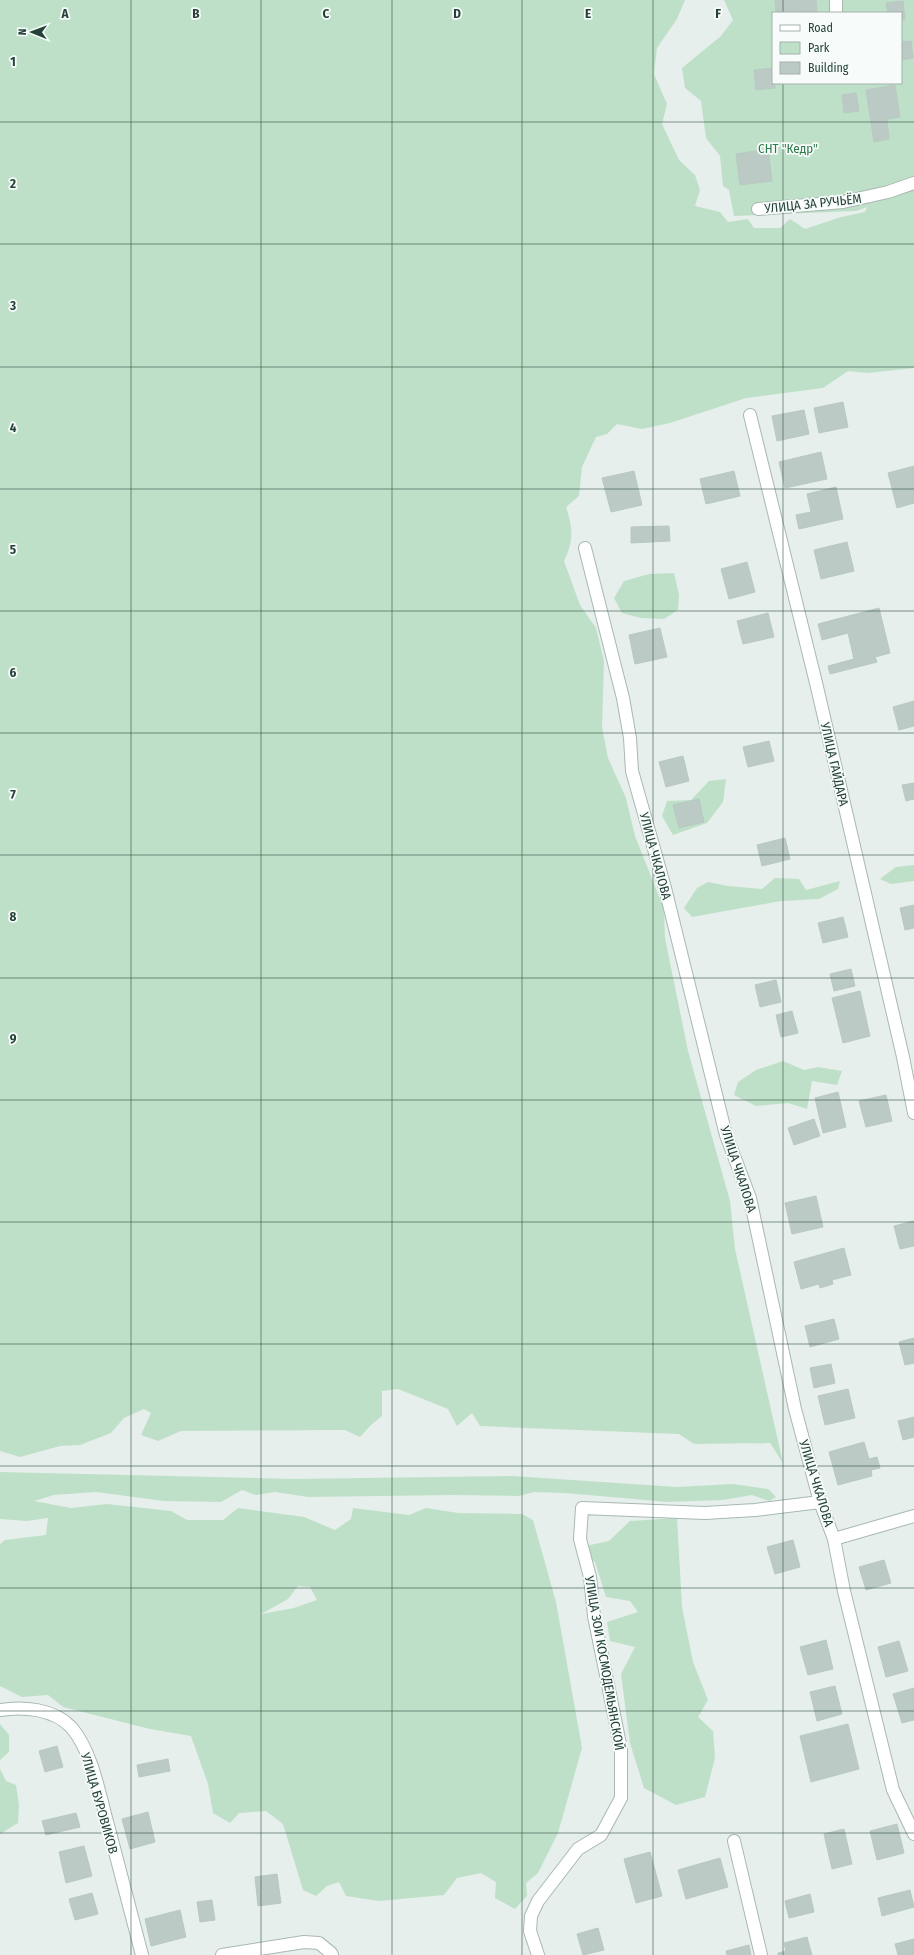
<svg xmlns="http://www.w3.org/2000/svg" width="914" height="1955" viewBox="0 0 914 1955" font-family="'Fira Sans Condensed',sans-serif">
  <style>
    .green { fill: #bfe0c8; fill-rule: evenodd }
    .building { fill: #bbcac4; stroke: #b8c9c2 }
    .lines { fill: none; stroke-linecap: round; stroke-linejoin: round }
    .minor-casing { stroke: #a8b8b2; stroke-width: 14 }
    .minor { stroke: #fff; stroke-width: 12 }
    .grid { fill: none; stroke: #24423a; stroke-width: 1; stroke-opacity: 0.55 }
    .labels { text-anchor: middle; stroke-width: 3.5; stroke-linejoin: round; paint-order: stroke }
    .park-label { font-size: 13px; fill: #2d7a4b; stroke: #f7fbf9 }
    .street-label { font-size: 13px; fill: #24423a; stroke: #f7fbf9 }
    .grid-label { font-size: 13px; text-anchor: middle; font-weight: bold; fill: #24423a; stroke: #f7fbf9; stroke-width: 3.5; stroke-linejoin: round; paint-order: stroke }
  </style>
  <rect width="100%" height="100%" fill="#e6efeb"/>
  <g class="green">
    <path d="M 0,0 L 685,0 L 677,19 L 657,48 L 654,74 L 667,104 L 662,124 L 679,160 L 695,175 L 700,190 L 695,206 L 720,212 L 728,222 L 748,219 L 754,228 L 780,228 L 790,219 L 805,229 L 841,217 L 865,212 L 867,207 L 856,211 L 734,216 L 729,190 L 723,186 L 720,156 L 706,138 L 701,101 L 685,88 L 682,68 L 721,36 L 733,20 L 724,0 L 914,0 L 914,368 L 868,373 L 848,371 L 823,388 L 746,398 L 670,423 L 642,429 L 617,424 L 607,434 L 596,437 L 582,467 L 579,496 L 566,507 C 573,527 574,542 564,561 L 580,605 L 596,628 L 604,661 L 602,727 L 608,758 L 626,798 L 635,836 L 664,909 L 665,938 L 688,1051 L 730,1201 L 735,1249 L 783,1463 L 770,1443 L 694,1444 L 679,1434 L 480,1426 L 472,1413 L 457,1426 L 448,1409 L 398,1389 L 382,1391 L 382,1416 L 371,1425 L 360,1437 L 345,1430 L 181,1431 L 158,1441 L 141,1435 L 151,1413 L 144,1409 L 124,1418 L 111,1433 L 80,1445 L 60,1446 L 20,1457 L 0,1451 ZM 773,13 L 901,13 L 901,83 L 773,83 Z"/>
    <polygon points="674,573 679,595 678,610 664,619 641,618 622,613 614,598 624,581 649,574"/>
    <polygon points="726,779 723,802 707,823 673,835 662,816 667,801 691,800 709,781"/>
    <polygon points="914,865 914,881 891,884 880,879 896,867"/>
    <polygon points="775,878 799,879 806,890 840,881 838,889 819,899 781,901 692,917 684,908 697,888 708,882 728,886 762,889"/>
    <polygon points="783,1061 804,1070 818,1067 842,1071 837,1085 812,1081 807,1109 788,1103 756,1106 734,1095 738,1082 756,1070"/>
    <path d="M 0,1472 L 293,1479 L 513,1476 L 677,1487 L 733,1484 L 768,1489 L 776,1497 L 769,1501 L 752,1495 L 723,1500 L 668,1502 L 565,1493 L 534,1492 L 519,1496 L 453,1495 L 308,1497 L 275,1492 L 256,1495 L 242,1490 L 221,1502 L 164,1501 L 96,1492 L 54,1495 L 34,1501 L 71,1508 L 107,1504 L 171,1511 L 187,1520 L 223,1520 L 238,1508 L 304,1517 L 335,1530 L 351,1519 L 353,1508 L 409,1515 L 426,1508 L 458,1513 L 522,1514 L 533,1520 L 556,1602 L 582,1748 L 558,1833 L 538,1873 L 526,1883 L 527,1896 L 515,1909 L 495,1898 L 496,1882 L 481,1873 L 457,1878 L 444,1895 L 379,1901 L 346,1896 L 339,1882 L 327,1886 L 316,1896 L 303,1890 L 283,1824 L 266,1811 L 239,1813 L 230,1823 L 213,1813 L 208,1784 L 191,1736 L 150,1729 L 63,1707 L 48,1695 L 22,1697 L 0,1686 L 0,1544 L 5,1540 L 46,1535 L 48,1518 L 27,1521 L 0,1519 ZM 298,1586 L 310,1587 L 317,1600 L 294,1608 L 261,1614 L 288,1599 Z"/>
    <polygon points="677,1518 682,1607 693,1662 708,1700 698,1717 713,1731 715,1758 705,1797 676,1805 644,1788 630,1743 621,1674 635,1647 610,1641 607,1622 638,1612 630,1601 606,1597 595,1562 576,1548 609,1541 630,1521"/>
    <polygon points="0,1724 9,1735 9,1752 0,1760"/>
    <polygon points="0,1769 6,1781 16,1785 19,1805 18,1823 0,1834"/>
  </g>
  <g class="building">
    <polygon points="775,0 816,0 817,12 776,13"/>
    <polygon points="903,1 905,20 901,20 901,13 888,13 886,3"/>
    <polygon points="911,41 913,58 901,60 901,42"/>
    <polygon points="773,68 775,88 756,90 754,70"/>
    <polygon points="895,85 900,117 887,119 889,139 874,142 866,90"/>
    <polygon points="856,93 859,111 844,113 842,95"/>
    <polygon points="768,149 772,181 740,185 736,154"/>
    <polygon points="843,402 848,427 819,433 814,408"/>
    <polygon points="804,410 809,434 777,441 772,416"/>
    <polygon points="821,452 827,479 785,488 779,462"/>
    <polygon points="914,466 914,503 897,508 888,473"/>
    <polygon points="634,471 642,505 611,512 602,478"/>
    <polygon points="734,471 740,496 706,504 700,479"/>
    <polygon points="836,487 843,519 799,529 796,515 811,512 807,494"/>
    <polygon points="669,526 670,541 631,543 631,527"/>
    <polygon points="847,542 854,571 821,579 814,550"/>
    <polygon points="747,562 755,592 729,599 721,569"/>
    <polygon points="879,608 890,653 875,657 877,662 830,674 828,666 854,659 848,633 822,640 818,624"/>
    <polygon points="768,613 774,637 743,644 737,621"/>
    <polygon points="660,628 667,657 635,664 629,635"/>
    <polygon points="914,701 914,726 899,730 893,707"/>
    <polygon points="769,741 774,761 748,767 743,747"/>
    <polygon points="683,756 689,781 666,787 659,762"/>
    <polygon points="914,783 914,799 906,801 902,785"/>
    <polygon points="699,799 704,822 679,828 673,805"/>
    <polygon points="785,838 790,859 762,866 757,845"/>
    <polygon points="914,905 914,928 905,930 900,908"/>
    <polygon points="843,917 848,937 823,943 818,923"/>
    <polygon points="851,969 855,986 834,991 830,974"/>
    <polygon points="776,980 781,1002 760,1007 755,985"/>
    <polygon points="860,991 870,1036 843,1043 832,998"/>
    <polygon points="792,1011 798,1033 781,1037 776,1015"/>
    <polygon points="838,1092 846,1127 823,1133 815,1098"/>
    <polygon points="886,1095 892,1121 866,1127 859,1101"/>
    <polygon points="814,1119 820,1136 794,1145 788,1128"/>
    <polygon points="816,1196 823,1227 792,1234 785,1203"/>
    <polygon points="914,1221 914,1246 900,1249 894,1226"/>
    <polygon points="844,1248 851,1275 832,1280 833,1284 820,1288 819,1284 801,1289 794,1262"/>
    <polygon points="834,1319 839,1339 810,1347 805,1326"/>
    <polygon points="914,1338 914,1363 905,1365 899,1342"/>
    <polygon points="831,1364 835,1383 814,1388 810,1368"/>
    <polygon points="848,1389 855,1418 825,1425 818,1396"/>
    <polygon points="914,1417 914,1437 903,1440 898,1421"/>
    <polygon points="864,1442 869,1459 877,1457 880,1468 871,1470 872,1476 838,1485 829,1452"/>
    <polygon points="793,1540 800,1567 775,1574 767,1547"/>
    <polygon points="884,1560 891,1583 866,1590 859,1567"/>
    <polygon points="826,1640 833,1669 808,1675 800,1647"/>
    <polygon points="899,1641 908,1671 886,1677 878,1647"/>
    <polygon points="835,1686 842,1714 817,1721 810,1692"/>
    <polygon points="914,1688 914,1720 902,1723 893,1694"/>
    <polygon points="848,1724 859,1769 811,1782 800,1736"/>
    <polygon points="57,1746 63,1767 45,1772 39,1751"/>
    <polygon points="168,1759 170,1771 139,1777 137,1765"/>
    <polygon points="148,1812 155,1842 130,1849 122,1819"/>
    <polygon points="76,1813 80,1827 46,1835 42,1821"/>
    <polygon points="897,1824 904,1853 877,1860 870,1831"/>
    <polygon points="844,1829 852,1864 832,1869 824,1834"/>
    <polygon points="84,1846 92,1876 66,1883 59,1852"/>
    <polygon points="650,1852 662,1896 636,1903 624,1859"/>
    <polygon points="720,1858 728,1887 686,1899 678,1870"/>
    <polygon points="277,1874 281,1903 258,1906 255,1877"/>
    <polygon points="910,1890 914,1907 882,1916 878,1898"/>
    <polygon points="92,1893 98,1914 75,1920 69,1899"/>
    <polygon points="810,1894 814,1912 789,1918 785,1901"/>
    <polygon points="212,1900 215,1920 200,1922 197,1902"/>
    <polygon points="180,1910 186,1937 151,1946 145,1919"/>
    <polygon points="598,1928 604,1950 583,1955 577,1934"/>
    <polygon points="807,1937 812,1955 778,1955 778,1953 786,1951 784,1943"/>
    <polygon points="914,1939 914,1955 898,1955 895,1944"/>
    <polygon points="749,1945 751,1955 727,1955 726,1951"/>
  </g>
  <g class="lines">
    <defs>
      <g id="minor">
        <polyline points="836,0 836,13"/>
        <polyline points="758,209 843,202 888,192 914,183"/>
        <polyline points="750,415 817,687 903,1057 914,1113"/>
        <polyline points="585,548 623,698 630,738 632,771 665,888 726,1135 750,1198 795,1409 820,1502 834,1539 844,1591 893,1790 914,1834"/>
        <polyline points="834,1539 914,1516"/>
        <path d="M 0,1710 C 23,1706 54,1709 71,1727 C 93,1752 100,1798 109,1829 C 120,1871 131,1913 142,1955"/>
        <polyline points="734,1841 761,1955"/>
        <polyline points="222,1955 304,1942 319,1943 331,1953 332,1955"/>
        <polyline points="538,1955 530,1931 531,1916 538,1901 578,1849 601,1835 621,1798 621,1749 594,1616 590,1577 580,1539 582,1508 705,1513 755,1510 820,1502"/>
      </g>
    </defs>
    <use href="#minor" class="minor-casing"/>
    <use href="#minor" class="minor"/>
  </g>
  <path class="grid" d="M 131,0 L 131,1955M 261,0 L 261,1955M 392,0 L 392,1955M 522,0 L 522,1955M 653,0 L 653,1955M 783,0 L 783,13M 783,83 L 783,1955M 0,122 L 914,122M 0,244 L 914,244M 0,367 L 914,367M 0,489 L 914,489M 0,611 L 914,611M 0,733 L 914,733M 0,855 L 914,855M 0,978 L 914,978M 0,1100 L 914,1100M 0,1222 L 914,1222M 0,1344 L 914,1344M 0,1466 L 914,1466M 0,1588 L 914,1588M 0,1711 L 914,1711M 0,1833 L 914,1833"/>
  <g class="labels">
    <g class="park-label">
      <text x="788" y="153">СНТ "Кедр"</text>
    </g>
    <g class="street-label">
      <text transform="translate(813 203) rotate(-6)" y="5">УЛИЦА ЗА РУЧЬЁМ</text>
      <text transform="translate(835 764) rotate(77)" y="5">УЛИЦА ГАЙДАРА</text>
      <text transform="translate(656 856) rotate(75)" y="5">УЛИЦА ЧКАЛОВА</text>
      <text transform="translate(739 1169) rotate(72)" y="5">УЛИЦА ЧКАЛОВА</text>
      <text transform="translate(817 1483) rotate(73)" y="5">УЛИЦА ЧКАЛОВА</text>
      <text transform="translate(605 1663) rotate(80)" y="5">УЛИЦА ЗОИ КОСМОДЕМЬЯНСКОЙ</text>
      <text transform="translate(100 1803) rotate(74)" y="5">УЛИЦА БУРОВИКОВ</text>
    </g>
  </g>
  <g class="grid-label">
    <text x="65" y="18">A</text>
    <text x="196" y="18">B</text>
    <text x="326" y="18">C</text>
    <text x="457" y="18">D</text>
    <text x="588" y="18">E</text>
    <text x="718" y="18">F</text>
    <text x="13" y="66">1</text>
    <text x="13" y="188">2</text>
    <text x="13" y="310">3</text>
    <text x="13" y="432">4</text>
    <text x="13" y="554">5</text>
    <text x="13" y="677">6</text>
    <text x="13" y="799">7</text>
    <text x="13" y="921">8</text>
    <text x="13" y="1043">9</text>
  </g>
  <rect x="772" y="12" width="130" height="72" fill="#f7fbf9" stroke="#a3b1ad"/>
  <rect x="780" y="25" width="20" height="6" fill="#ffffff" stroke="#a3b1ad"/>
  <text x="808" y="32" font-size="12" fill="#24423a">Road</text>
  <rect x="780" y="42" width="20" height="12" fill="#bfe0c8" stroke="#a3b1ad"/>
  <text x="808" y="52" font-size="12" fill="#24423a">Park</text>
  <rect x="780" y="62" width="20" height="12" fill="#bbcac4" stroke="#a3b1ad"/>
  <text x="808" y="72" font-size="12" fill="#24423a">Building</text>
  <g transform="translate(32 32) rotate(271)" stroke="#f7fbf9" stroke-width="3" paint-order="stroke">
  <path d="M0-3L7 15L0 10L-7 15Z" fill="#24423a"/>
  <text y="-6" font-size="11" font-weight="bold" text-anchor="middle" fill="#24423a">N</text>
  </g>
</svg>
